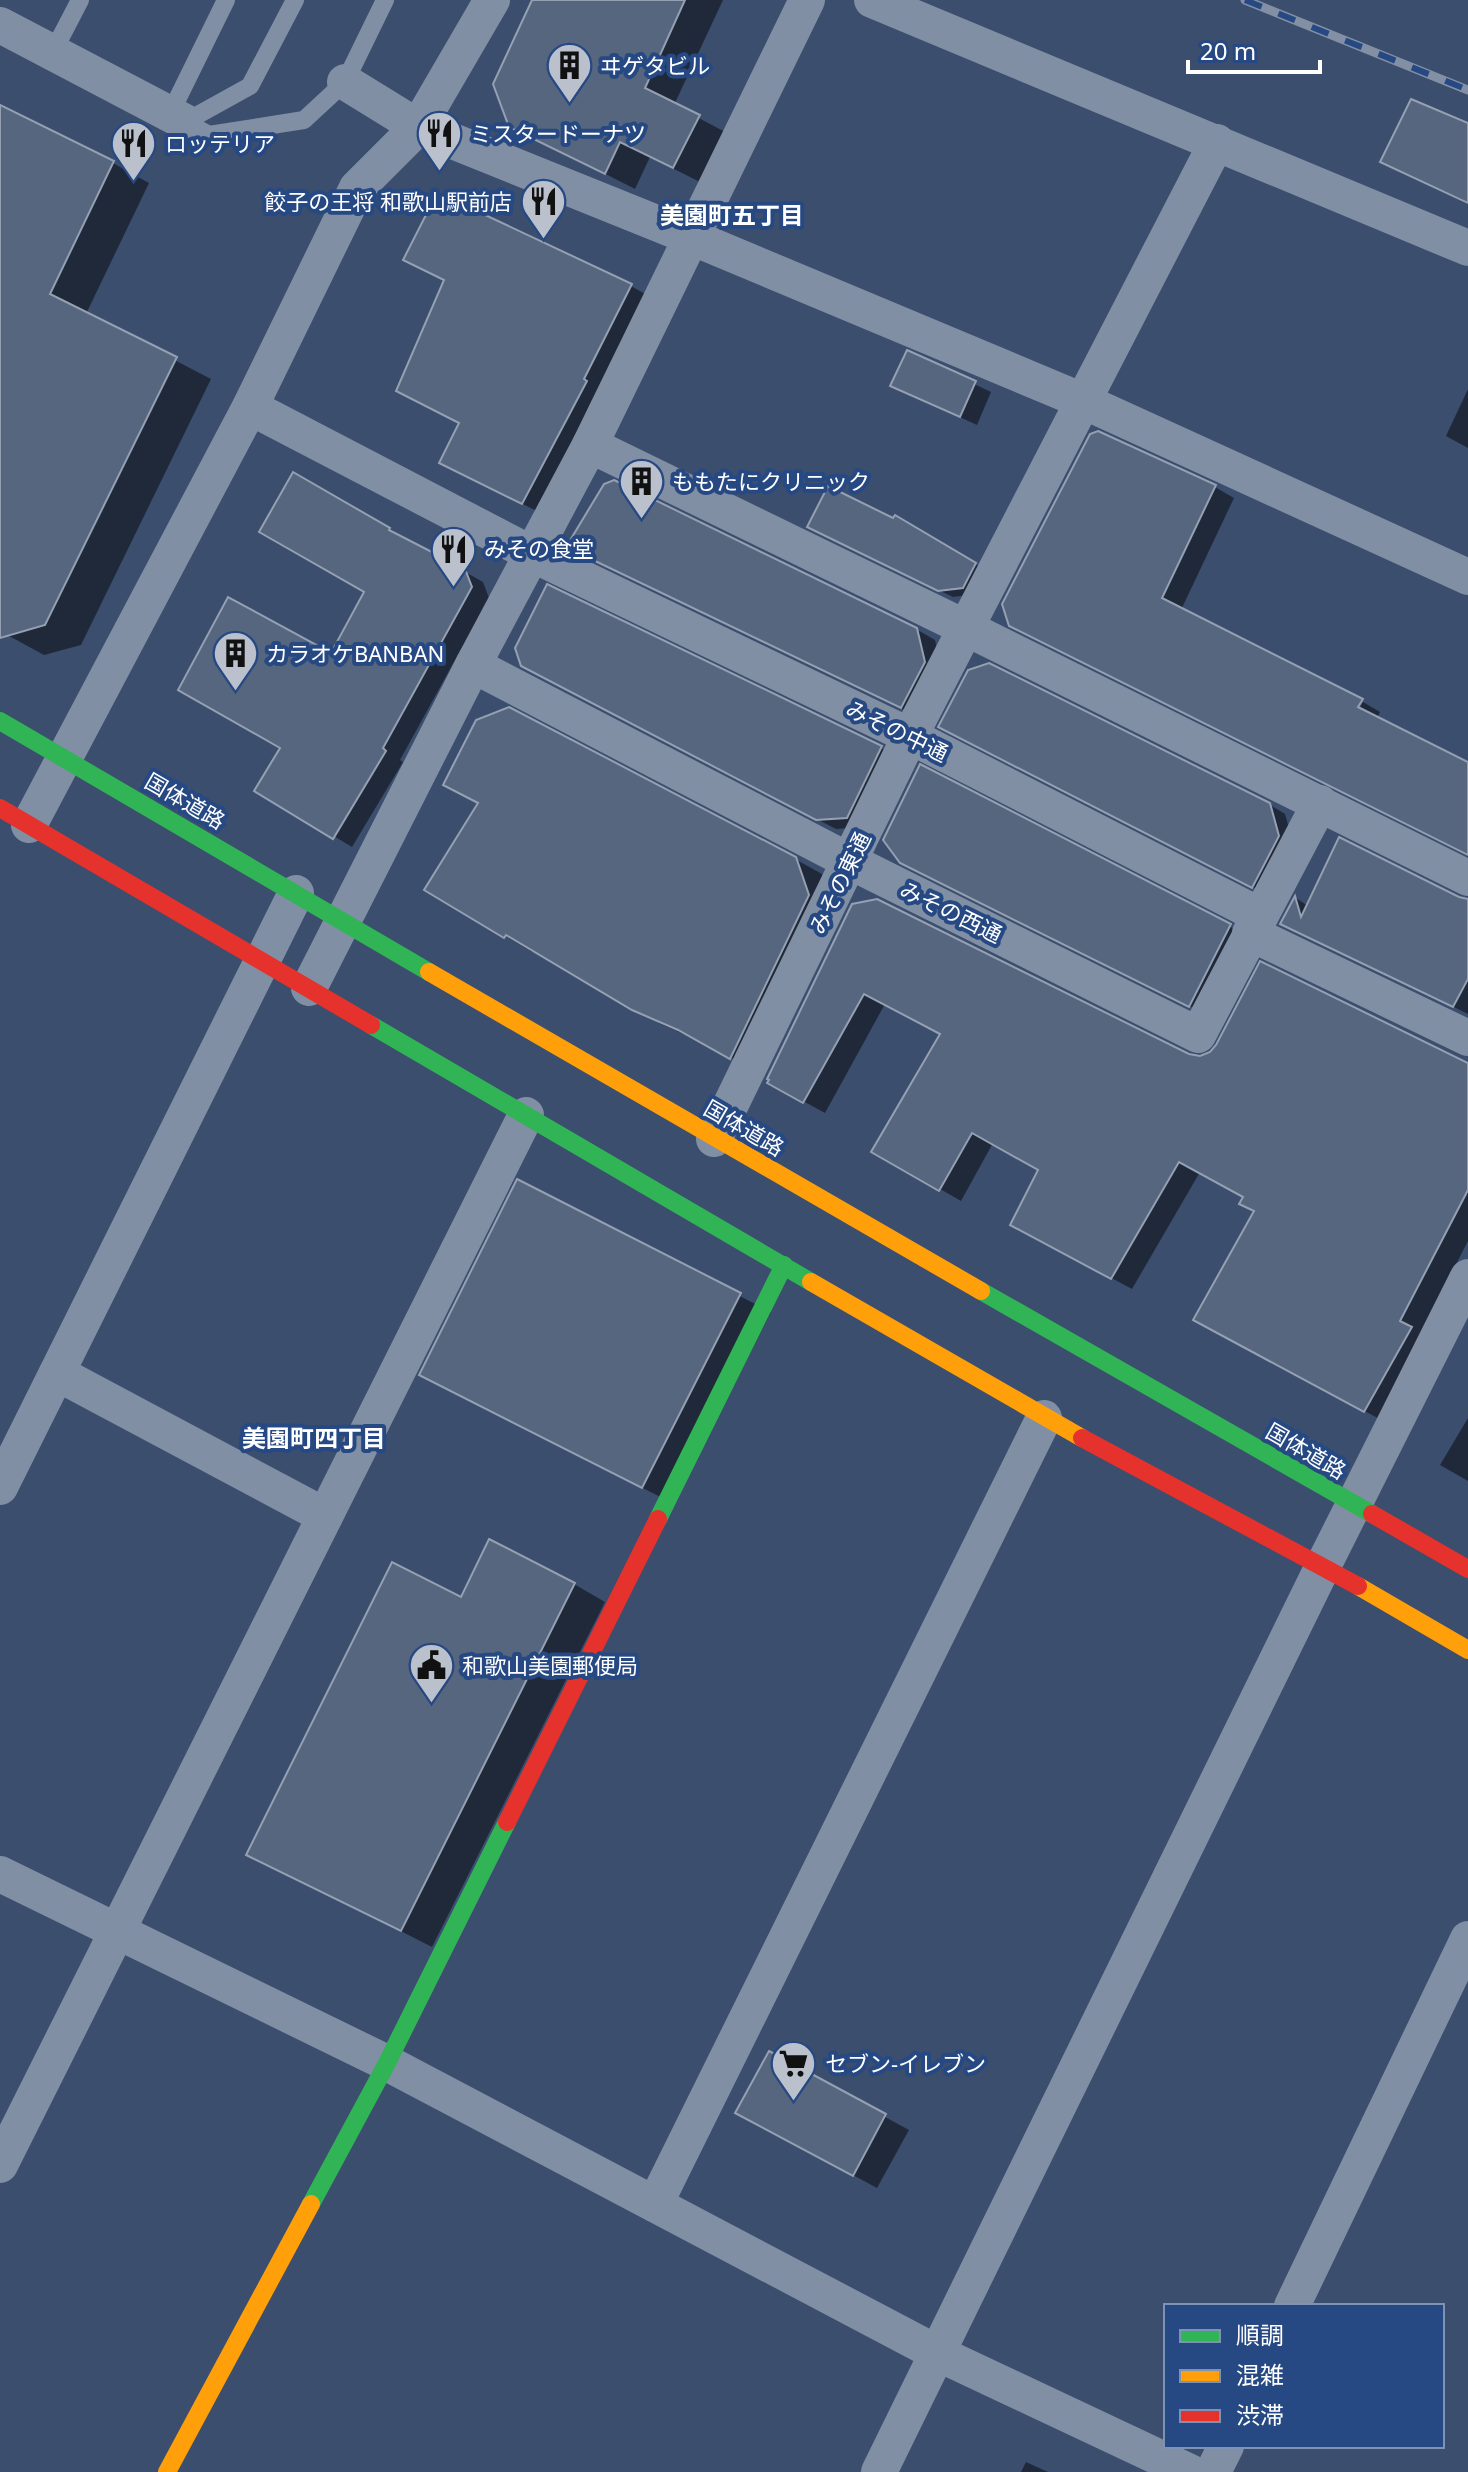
<svg xmlns="http://www.w3.org/2000/svg" width="1468" height="2472" viewBox="0 0 1468 2472" font-family="'Noto Sans','Noto Sans JP',sans-serif">
  <style>
    .shadow { fill: #0007 }
    .building { fill: #56667f; stroke: #95a0b2; stroke-width: 2 }
    .lines { fill: none; stroke-linecap: round; stroke-linejoin: round }
    .lane { stroke: #818fa4; stroke-width: 18 }
    .street { stroke: #818fa4; stroke-width: 36 }
    .fast { stroke: #30b455; stroke-width: 18 }
    .slow { stroke: #ff9f0a; stroke-width: 18 }
    .jam { stroke: #e5322d; stroke-width: 18 }
    .rail-casing { stroke: #828fa4; stroke-width: 9 }
    .rail { stroke: #264983; stroke-width: 6; stroke-dasharray: 18; stroke-linecap: butt }
    .labels { text-anchor: middle; stroke-width: 8; stroke-linejoin: round; paint-order: stroke }
    .poi-label { font-size: 22px; fill: #fff; stroke: #264983; text-anchor: start }
    .street-label { font-size: 22px; fill: #fff; stroke: #264983 }
    .neighbourhood-label { font-size: 24px; font-weight: bold; fill: #fff; stroke: #264983 }
  </style>
  <rect width="100%" height="100%" fill="#3b4e6e"/>
  <g class="shadow">
    <polygon points="535,0 723,0 674,105 729,134 704,184 650,157 635,189 511,126"/>
    <polygon points="0,110 7,111 113,163 149,183 86,314 211,379 81,645 44,655 0,631"/>
    <polygon points="1468,125 1468,204 1382,161"/>
    <polygon points="631,286 647,295 539,512 458,472"/>
    <polygon points="908,353 991,392 977,425 909,394"/>
    <polygon points="1468,389 1468,448 1446,436"/>
    <polygon points="294,475 483,582 489,598 400,760 403,762 352,847 257,790 367,591"/>
    <polygon points="1215,487 1234,498 1181,610 1355,717 1363,702 1380,712 1377,718 1468,765 1468,854 1031,636"/>
    <polygon points="895,518 987,571 976,594 953,597 822,534 894,520"/>
    <polygon points="586,556 916,629 935,640 942,672 919,717"/>
    <polygon points="541,676 881,748 898,758 865,827 836,829"/>
    <polygon points="957,735 1269,804 1285,814 1294,846 1268,895"/>
    <polygon points="920,767 1246,935 1206,1014 918,871"/>
    <polygon points="795,859 822,874 835,911 757,1072 708,1045 661,1024 534,949 532,952 427,889"/>
    <polygon points="1296,898 1308,906 1468,901 1468,1014 1283,923"/>
    <polygon points="853,905 1189,1056 1468,1065 1468,1241 1420,1334 1385,1422 1216,1331 1257,1211 1245,1197 1200,1172 1132,1289 1033,1236 1041,1170 993,1143 961,1201 874,1151 943,1034 885,1004 825,1113 770,1083"/>
    <polygon points="518,1182 771,1312 674,1504 422,1375"/>
    <polygon points="1468,1418 1468,1481 1440,1465"/>
    <polygon points="574,1584 605,1602 432,1947 249,1854 462,1599"/>
    <polygon points="769,2054 909,2130 877,2188 762,2126"/>
    <polygon points="1026,2462 1048,2472 1021,2472"/>
  </g>
  <g class="building">
    <polygon points="532,0 685,0 645,88 700,115 673,168 620,142 605,174 509,127 493,84"/>
    <polygon points="1411,99 1468,123 1468,203 1380,162"/>
    <polygon points="0,105 114,161 50,294 177,357 45,625 0,638"/>
    <polygon points="451,199 632,284 584,379 587,381 522,504 439,463 459,423 396,391 444,280 403,260 431,205"/>
    <polygon points="907,350 976,381 960,417 890,386"/>
    <polygon points="1098,431 1216,485 1162,598 1363,699 1358,707 1468,762 1468,855 1009,626 1002,604 1090,434"/>
    <polygon points="293,472 390,528 389,530 465,569 472,587 383,748 386,751 333,839 254,791 280,748 178,690 228,597 331,653 364,592 259,532"/>
    <polygon points="614,480 917,628 925,662 901,708 566,547 604,484"/>
    <polygon points="828,486 893,518 895,515 976,563 963,588 938,591 807,527"/>
    <polygon points="547,584 882,746 847,818 816,820 521,666 515,648"/>
    <polygon points="989,663 1270,803 1279,836 1252,888 938,727 968,670"/>
    <polygon points="509,707 796,857 809,895 730,1059 678,1030 632,1010 506,935 504,938 424,890 478,803 443,785 476,720"/>
    <polygon points="920,764 1231,924 1189,1007 900,863 883,840"/>
    <polygon points="1339,837 1459,897 1468,899 1468,979 1453,1007 1280,924 1295,896 1301,917"/>
    <polygon points="877,899 1189,1054 1200,1056 1210,1052 1216,1045 1260,961 1468,1063 1468,1190 1400,1321 1412,1327 1364,1412 1193,1320 1254,1211 1239,1204 1243,1197 1179,1162 1111,1279 1010,1225 1038,1170 972,1133 939,1191 871,1152 940,1034 864,994 803,1103 767,1083 769,1080 767,1079 852,904"/>
    <polygon points="517,1179 741,1293 642,1488 419,1375"/>
    <polygon points="489,1539 575,1583 401,1931 246,1855 392,1562 461,1597"/>
    <polygon points="769,2051 886,2114 853,2176 735,2113"/>
  </g>
  <g class="lines">
    <g class="lane">
      <polyline points="53,52 80,0"/>
      <polyline points="170,114 226,0"/>
      <polyline points="185,122 209,135 304,120 345,82 385,0"/>
      <polyline points="185,122 250,86 295,0"/>
    </g>
    <g class="street">
      <polyline points="872,0 1468,248"/>
      <polyline points="0,25 185,122"/>
      <polyline points="345,82 418,127 691,237 1083,401 1468,577"/>
      <polyline points="250,407 532,554 910,736 1259,915"/>
      <polyline points="590,445 966,628 1468,878"/>
      <polyline points="473,665 851,862 1198,1035 1320,803"/>
      <polyline points="29,825 250,407 357,188 418,127 492,0"/>
      <polyline points="1250,933 1468,1038"/>
      <polyline points="309,988 473,665 590,445 807,0"/>
      <polyline points="714,1139 910,736 1217,142"/>
      <polyline points="57,1373 325,1516"/>
      <polyline points="0,1487 296,893"/>
      <polyline points="0,1874 387,2063 937,2353 1190,2472"/>
      <polyline points="0,2165 526,1115"/>
      <polyline points="655,2204 1044,1418"/>
      <polyline points="1292,2306 1468,1939"/>
      <polyline points="879,2472 1323,1566 1468,1277"/>
      <polyline points="1213,2472 1226,2446"/>
    </g>
    <g class="fast">
      <polyline points="0,721 429,972"/>
      <polyline points="371,1025 811,1282"/>
      <polyline points="981,1291 1372,1514"/>
      <polyline points="658,1519 784,1265"/>
      <polyline points="311,2204 387,2063 507,1822"/>
    </g>
    <g class="slow">
      <polyline points="429,972 981,1291"/>
      <polyline points="811,1282 1082,1438"/>
      <polyline points="1358,1586 1468,1650"/>
      <polyline points="167,2472 311,2204"/>
    </g>
    <g class="jam">
      <polyline points="0,808 371,1025"/>
      <polyline points="1082,1438 1358,1586"/>
      <polyline points="1372,1514 1468,1569"/>
      <polyline points="507,1822 658,1519"/>
    </g>
    <defs>
      <polyline id="rail" points="1245,0 1468,90"/>
    </defs>
    <use href="#rail" class="rail-casing"/>
    <use href="#rail" class="rail"/>
  </g>
  <defs>
    <symbol id="building-pin" viewBox="-11 -11 22 30"><path d="M0 17L-7.5 6A9.5 9.5 0 1 1 7.5 6Z" fill="#bac1cc" stroke="#264983"/><path d="M-4-6H4V6H1V3H-1V6H-4ZM-2.5-4.3h1.7v1.8h-1.7ZM.8-4.3h1.7v1.8H.8ZM-2.5-1h1.7V.8h-1.7ZM.8-1h1.7V.8H.8Z" fill="#111"/></symbol>
    <symbol id="restaurant-pin" viewBox="-11 -11 22 30"><path d="M0 17L-7.5 6A9.5 9.5 0 1 1 7.5 6Z" fill="#bac1cc" stroke="#264983"/><path d="M-5-6h1v4h1v-4h1v4h1v-4h1v5L-1.5 .5V6h-2V.5L-5-1ZM5-6V6H3V1.5H1.5Q1.5-4 5-6Z" fill="#111"/></symbol>
    <symbol id="civic-pin" viewBox="-11 -11 22 30"><path d="M0 17L-7.5 6A9.5 9.5 0 1 1 7.5 6Z" fill="#bac1cc" stroke="#264983"/><path d="M-.6-6.5H3V-4.5H.6V-3L4-1V1h2V6H-6V1h2V-1L-.6-3ZM-1.2 2.5V6h2.4V2.5Z" fill="#111"/></symbol>
    <symbol id="supermarket-pin" viewBox="-11 -11 22 30"><path d="M0 17L-7.5 6A9.5 9.5 0 1 1 7.5 6Z" fill="#bac1cc" stroke="#264983"/><path d="M-6-5.5h2.5l.6 2H6L4.5 2H-2.5L-4.4-4H-6ZM-1.5 3.2a1.3 1.3 0 1 0 .1 0ZM3 3.2a1.3 1.3 0 1 0 .1 0Z" fill="#111"/></symbol>
  </defs>
  <g fill-rule="evenodd">
    <use href="#building-pin" x="544" y="40" width="51" height="69"/>
    <use href="#restaurant-pin" x="414" y="108" width="51" height="69"/>
    <use href="#restaurant-pin" x="108" y="118" width="51" height="69"/>
    <use href="#restaurant-pin" x="518" y="176" width="51" height="69"/>
    <use href="#building-pin" x="616" y="456" width="51" height="69"/>
    <use href="#restaurant-pin" x="428" y="524" width="51" height="69"/>
    <use href="#building-pin" x="210" y="628" width="51" height="69"/>
    <use href="#civic-pin" x="406" y="1640" width="51" height="69"/>
    <use href="#supermarket-pin" x="768" y="2038" width="51" height="69"/>
  </g>
  <g class="labels">
    <g class="poi-label">
      <text x="600" y="74">ヰゲタビル</text>
      <text x="470" y="142">ミスタードーナツ</text>
      <text x="165" y="152">ロッテリア</text>
      <text x="512" y="210" text-anchor="end">餃子の王将 和歌山駅前店</text>
      <text x="672" y="490">ももたにクリニック</text>
      <text x="484" y="557">みその食堂</text>
      <text x="266" y="662">カラオケBANBAN</text>
      <text x="462" y="1674">和歌山美園郵便局</text>
      <text x="825" y="2072">セブン-イレブン</text>
    </g>
    <g class="street-label">
      <text transform="translate(897 731) rotate(26)" y="8">みその中通</text>
      <text transform="translate(185 801) rotate(30)" y="8">国体道路</text>
      <text transform="translate(840 883) rotate(-64)" y="8">みその東通</text>
      <text transform="translate(951 912) rotate(26)" y="8">みその西通</text>
      <text transform="translate(744 1128) rotate(30)" y="8">国体道路</text>
      <text transform="translate(1306 1451) rotate(30)" y="8">国体道路</text>
    </g>
    <g class="neighbourhood-label">
      <text x="732" y="224">美園町五丁目</text>
      <text x="314" y="1447">美園町四丁目</text>
    </g>
  </g>
  <rect x="1164" y="2304" width="280" height="144" fill="#264983" stroke="#7d92b5" stroke-width="2"/>
  <rect x="1180" y="2330" width="40" height="12" fill="#30b455" stroke="#7d92b5" stroke-width="2"/>
  <text x="1236" y="2344" font-size="24" fill="#ffffff">順調</text>
  <rect x="1180" y="2370" width="40" height="12" fill="#ff9f0a" stroke="#7d92b5" stroke-width="2"/>
  <text x="1236" y="2384" font-size="24" fill="#ffffff">混雑</text>
  <rect x="1180" y="2410" width="40" height="12" fill="#e5322d" stroke="#7d92b5" stroke-width="2"/>
  <text x="1236" y="2424" font-size="24" fill="#ffffff">渋滞</text>
  <path d="M1188 60v12h132v-12" fill="none" stroke="#ffffff" stroke-width="4"/>
  <text x="1200" y="60" font-size="24" fill="#ffffff" stroke="#264983" stroke-width="6" paint-order="stroke">20 m</text>
</svg>
